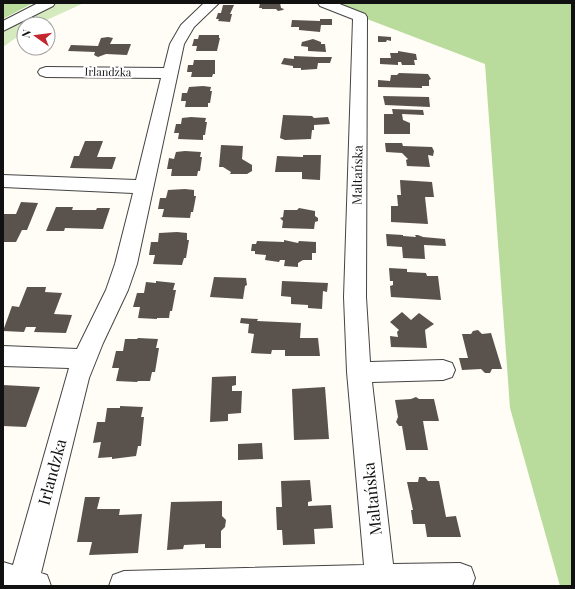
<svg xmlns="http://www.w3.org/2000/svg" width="575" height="589" viewBox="0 0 575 589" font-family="'Playfair Display',serif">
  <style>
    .green { fill: #d5ebbd }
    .forest { fill: #b9dc9c }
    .building { fill: #5a524d }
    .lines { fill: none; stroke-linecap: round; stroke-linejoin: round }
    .minor-casing { stroke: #444; stroke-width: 2 }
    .minor { fill: #fff; fill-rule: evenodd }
    .labels { text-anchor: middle; stroke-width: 4; stroke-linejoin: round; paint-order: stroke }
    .far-street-label { font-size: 11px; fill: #111; stroke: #fff }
    .street-label { font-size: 13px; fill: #111; stroke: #fff }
    .near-street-label { font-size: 16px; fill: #111; stroke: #fff }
  </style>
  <rect width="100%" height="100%" fill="#fffdf5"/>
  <polygon class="green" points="48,3 84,3 38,24 24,24 24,32 3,47 3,27"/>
  <g class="forest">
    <polygon points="3,3 33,3 3,19"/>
    <polygon points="325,3 572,3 572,586 560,586 510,408 485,64"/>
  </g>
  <g class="building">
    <polygon points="260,3 280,3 281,8 284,9 283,10 278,11 276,9 262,9 262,8 259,8"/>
    <polygon points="223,5 234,5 230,14 232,14 230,22 218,21 219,19 216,19 218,13 221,13"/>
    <polygon points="320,19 332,19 332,25 321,25 320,32 299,30 299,27 291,27 292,20 320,21"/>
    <polygon points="199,35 219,35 219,38 220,38 217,51 196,51 197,46 192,46 193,43 194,39 198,39"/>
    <polygon points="378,36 391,37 391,41 387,40 386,42 378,42"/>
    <polygon points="108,37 113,38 110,44 131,44 127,55 106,54 98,57 94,55 95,52 68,51 71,45 98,46 101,38"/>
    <polygon points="313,39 321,42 321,44 325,44 326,52 308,51 308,47 301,46 302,42"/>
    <polygon points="398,51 416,54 417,60 414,60 415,65 402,65 401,62 398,62 398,65 380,64 380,58 391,58 390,53 398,53"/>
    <polygon points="294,56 317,57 332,57 330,63 318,63 317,69 301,70 301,68 293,68 293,66 281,64 284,58 294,59"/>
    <polygon points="194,60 215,60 215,74 213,74 212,77 191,77 192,72 187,72 188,65 193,65"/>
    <polygon points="399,73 428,74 431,79 429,80 429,86 422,86 422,88 378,87 378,80 390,81 391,75 397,75"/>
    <polygon points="203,86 211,87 210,91 212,91 210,103 208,103 208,107 185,107 186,101 181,101 182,93 187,93 189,87"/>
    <polygon points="383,96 429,97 430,107 385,105"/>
    <polygon points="392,109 423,110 424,115 402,114 403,120 410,123 410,134 384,134 384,114 393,114"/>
    <polygon points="283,115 312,116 314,118 328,117 330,124 314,125 314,130 312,130 311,139 285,140 280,138"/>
    <polygon points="191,117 206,118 205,122 207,122 205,135 203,135 203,140 178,139 179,133 174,133 176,124 181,124 182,118"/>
    <polygon points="85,141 103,141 97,157 116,157 112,169 70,168 74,156 79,156"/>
    <polygon points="385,143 402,143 403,146 432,147 434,151 433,156 428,155 430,167 407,166 406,160 408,159 402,153 386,152"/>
    <polygon points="221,145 243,146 242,159 252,165 252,171 247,174 230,174 231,172 223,167 219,167"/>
    <polygon points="185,151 201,152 200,157 202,157 200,171 198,171 197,176 171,176 172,169 167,169 169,158 174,159 176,152"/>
    <polygon points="303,155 321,155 320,180 302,179 302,172 275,172 277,156 303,157"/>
    <polygon points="400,180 432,182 434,197 425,197 428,224 391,222 391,206 398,206 397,195 401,195"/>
    <polygon points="185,189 194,190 194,196 196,196 193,212 191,212 190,218 162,217 164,209 158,209 160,198 166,198 168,190"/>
    <polygon points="21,202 38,203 27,230 22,230 16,242 3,242 3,214 16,214"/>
    <polygon points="56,207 73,207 72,210 96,210 97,208 110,208 103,229 65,228 64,231 46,231"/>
    <polygon points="299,208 315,211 315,216 318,218 318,221 315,222 314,229 282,228 283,221 280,218 283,217 284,210 297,210"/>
    <polygon points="177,232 187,233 187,240 189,240 186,258 184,258 182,265 153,264 155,255 149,255 151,242 158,242 159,233"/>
    <polygon points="386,234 403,235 403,236 416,237 415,235 418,235 423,237 445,239 446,246 424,245 425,259 403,258 402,247 387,246"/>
    <polygon points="284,240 298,243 299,241 316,242 316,253 312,253 312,260 303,260 298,263 298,267 284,266 285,260 280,260 279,262 265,260 266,255 255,254 255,251 251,251 252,244 256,244 257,241 284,242"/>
    <polygon points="389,268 407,269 407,272 426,273 427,276 438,276 441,300 391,297 390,286 393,285 393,281 390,281"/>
    <polygon points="214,277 246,278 247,285 245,286 243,299 210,297"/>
    <polygon points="156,281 175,283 173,290 176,290 172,311 170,311 169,318 157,318 157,319 138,318 140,307 133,307 137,293 144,293 146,282 156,283"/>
    <polygon points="282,281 328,283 327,292 323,291 322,309 308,308 308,305 291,304 291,297 281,296"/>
    <polygon points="27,287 46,287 45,292 62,293 54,314 72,315 66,333 34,332 36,327 26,327 24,332 3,331 12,306 19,307"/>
    <polygon points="402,312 411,320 419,313 434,324 425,330 427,348 391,347 390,336 398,337 397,332 399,330 390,322"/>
    <polygon points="241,318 258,319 257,321 301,323 300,338 318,338 320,356 285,356 285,350 272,350 271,354 251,353 254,334 248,333 249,324 240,323"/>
    <polygon points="478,330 482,334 491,333 502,369 492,369 490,373 485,373 481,369 462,370 459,358 468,358 462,334 471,334 473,331"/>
    <polygon points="138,338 158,339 156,348 159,348 155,372 152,372 150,381 138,381 137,382 116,381 119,368 112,368 116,351 123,351 125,339 137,339"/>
    <polygon points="236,376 236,385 232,386 232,391 242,391 241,413 228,414 228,421 210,422 212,377"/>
    <polygon points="3,385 40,387 26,427 3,426"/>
    <polygon points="325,387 329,439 294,440 292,389"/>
    <polygon points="416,397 419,399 434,399 439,421 423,421 428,450 406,450 402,426 399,426 396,422 398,417 395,400 411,399"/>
    <polygon points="120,406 143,407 141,417 144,417 141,446 138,446 136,456 112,459 112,457 98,458 101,442 93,443 97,422 105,422 107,408 120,408"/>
    <polygon points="262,443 263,459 238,460 238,444"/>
    <polygon points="419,477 425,477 428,481 439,481 446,517 456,516 461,537 427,537 425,524 413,524 411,510 413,510 407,482 418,482"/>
    <polygon points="310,480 312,501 308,502 308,506 331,505 333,528 314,529 315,544 283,545 282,530 277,530 276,507 282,507 281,481"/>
    <polygon points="85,497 100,497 97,509 120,509 119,515 142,514 138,553 89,555 92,542 77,542"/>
    <polygon points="222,501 222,516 226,520 225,527 221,531 221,548 205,548 205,544 184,545 183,549 167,550 171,502"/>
  </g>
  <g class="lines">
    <defs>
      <g id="minor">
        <polygon points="38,3 55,3 53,6 3,31 3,21"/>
        <polygon points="204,3 219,3 194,27 184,44 137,264 128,290 103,343 89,378 41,573 47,575 51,586 3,586 3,562 13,565 69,368 3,366 3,346 77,349 106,290 115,264 133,193 3,187 3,175 136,180 161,78 46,77 40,75 38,72 40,69 46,67 164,68 170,44 181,25"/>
        <polygon points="318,3 337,3 365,14 367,17 366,297 370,362 443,360 452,363 455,370 452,377 443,380 372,382 393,564 460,563 471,567 475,578 472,586 109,586 113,575 124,571 364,565 347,372 344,297 353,19 320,6"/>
      </g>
    </defs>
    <use href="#minor" class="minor-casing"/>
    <use href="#minor" class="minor"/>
  </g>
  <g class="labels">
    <g class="far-street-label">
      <text transform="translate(108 72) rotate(1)" y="4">Irlandzka</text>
    </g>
    <g class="street-label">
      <text transform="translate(357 175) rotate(-89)" y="5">Maltańska</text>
    </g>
    <g class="near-street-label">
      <text transform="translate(52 472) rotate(-75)" y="6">Irlandzka</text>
      <text transform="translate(372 499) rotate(-96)" y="6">Maltańska</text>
    </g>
  </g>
  <rect width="575" height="589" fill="none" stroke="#111111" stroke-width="8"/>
  <g transform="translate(36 36) rotate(284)"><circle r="19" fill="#ffffff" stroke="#a0a0a0"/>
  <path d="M0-3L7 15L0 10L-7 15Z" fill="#c4262e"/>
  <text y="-6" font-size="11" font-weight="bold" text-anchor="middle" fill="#111111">N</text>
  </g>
</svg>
